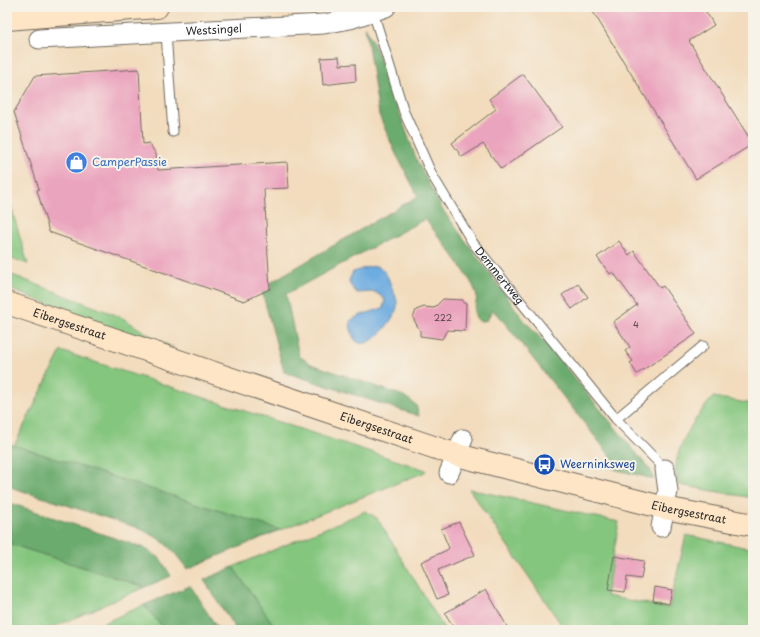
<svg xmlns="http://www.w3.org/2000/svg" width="760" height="637" viewBox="0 0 760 637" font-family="'Playpen Sans',sans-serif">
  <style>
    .green { fill: #85c67f; stroke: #587855 }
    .forest { fill: #6cab6e; stroke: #4c6b4c }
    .water { fill: #6dace0; stroke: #4c6c86 }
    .building { fill: #eba4be }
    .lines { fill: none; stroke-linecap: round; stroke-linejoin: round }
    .lane-casing { stroke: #71695e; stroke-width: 11 }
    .street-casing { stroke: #71695e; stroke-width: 21 }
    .secondary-casing { stroke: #71695e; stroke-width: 24 }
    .lane { stroke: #fff; stroke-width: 9 }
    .street { stroke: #fff; stroke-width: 19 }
    .secondary { stroke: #fee5c5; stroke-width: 22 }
    .labels { text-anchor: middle; stroke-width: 4; stroke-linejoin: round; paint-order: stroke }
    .number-label { font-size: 9px; fill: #5b4950 }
    .street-label { font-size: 11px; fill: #2b2b2b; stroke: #f7f3e8 }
    .shop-label { font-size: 11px; fill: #366cbe; stroke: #f7f3e8; text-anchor: start }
    .transit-label { font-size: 11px; fill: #164399; stroke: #f7f3e8; text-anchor: start }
  </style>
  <rect width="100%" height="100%" fill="#f7f3e8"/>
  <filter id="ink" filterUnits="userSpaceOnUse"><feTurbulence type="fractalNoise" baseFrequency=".025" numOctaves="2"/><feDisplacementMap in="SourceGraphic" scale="8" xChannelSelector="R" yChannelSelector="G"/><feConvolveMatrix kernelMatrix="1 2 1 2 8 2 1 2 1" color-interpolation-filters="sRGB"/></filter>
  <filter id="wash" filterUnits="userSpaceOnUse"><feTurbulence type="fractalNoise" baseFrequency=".012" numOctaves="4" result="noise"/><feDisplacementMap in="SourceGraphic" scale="16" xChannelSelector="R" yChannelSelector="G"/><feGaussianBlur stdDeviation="0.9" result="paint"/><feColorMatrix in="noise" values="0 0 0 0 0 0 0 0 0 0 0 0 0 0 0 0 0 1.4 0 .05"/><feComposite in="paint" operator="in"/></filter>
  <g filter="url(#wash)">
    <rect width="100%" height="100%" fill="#f2dcbd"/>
    <g class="green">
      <polygon points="7,193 28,264 7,257"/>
      <polygon points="7,273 121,317 157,340 174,348 131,336 7,288"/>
      <polygon points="61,351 426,470 425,472 280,530 14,446"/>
      <path d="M 713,397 L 753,404 L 753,498 L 679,485 C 666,458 695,417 713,397 Z"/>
      <polygon points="469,489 619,522 606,596 669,608 686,535 753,549 753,630 565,630"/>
      <polygon points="366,511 377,518 445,630 277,630 233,567"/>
      <polygon points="7,543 145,587 47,630 7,630"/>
      <polygon points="144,605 165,630 88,630"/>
    </g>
    <g class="forest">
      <path d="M 365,26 L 378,54 L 417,161 L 442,209 L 524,320 L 548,346 L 651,471 L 654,479 L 613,469 L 615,462 L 500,317 L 492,310 L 487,320 L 480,322 C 468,312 479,305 476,293 C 471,276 437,235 425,219 L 286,294 L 299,356 L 311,364 L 404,396 L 416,405 L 419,416 L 284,372 L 261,288 L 418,196 L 395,152 L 379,115 Z"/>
      <path d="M 7,443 L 249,520 L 280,530 L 187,569 C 170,546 164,540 138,528 L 7,486 Z"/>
      <polygon points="7,502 144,548 160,558 171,576 145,587 7,543"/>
      <polygon points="233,567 277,630 236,630 204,580"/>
      <polygon points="190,586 216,626 219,630 165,630 144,605"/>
    </g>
    <path class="water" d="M 377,266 C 386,271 388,277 391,286 C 394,292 398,300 397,307 C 395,320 363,360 353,336 C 351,330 350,326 350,321 L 358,316 L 383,308 L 385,299 L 375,292 L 357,293 L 350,285 L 349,280 L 353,272 L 368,267 Z"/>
    <g id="blocks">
      <g class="building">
        <polygon points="590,7 703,7 714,25 689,41 753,144 696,179"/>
        <polygon points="339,57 340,65 355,64 356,81 323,85 321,58"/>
        <polygon points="139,69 143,144 149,143 156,154 158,170 287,162 289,188 264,189 270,289 244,301 49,232 37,190 39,189 14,112 35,76"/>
        <polygon points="523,74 562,127 501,169 483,144 462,157 452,143 496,109 489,99"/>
        <polygon points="619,241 629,255 634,251 660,288 663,286 696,334 637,374 630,363 633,361 625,351 630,347 613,322 637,305 613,272 610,274 597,257"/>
        <polygon points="578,284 588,297 572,309 562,295"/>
        <polygon points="443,299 463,300 463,303 466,303 465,331 447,330 442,339 420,336 420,331 413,318 416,310 424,307 434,308"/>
        <polygon points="459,522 475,555 438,570 448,595 437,599 421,562 447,550 449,548 441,529"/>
        <polygon points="614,556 644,561 641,579 627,577 625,592 608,590"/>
        <polygon points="655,587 672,590 669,604 653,601"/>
        <polygon points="486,589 509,630 455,630 445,613"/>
      </g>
    </g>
  </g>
  <g filter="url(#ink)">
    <use href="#blocks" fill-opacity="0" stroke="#71695e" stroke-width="1"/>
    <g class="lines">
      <defs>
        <g id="lane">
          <path id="s1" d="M 373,12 L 404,112 L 432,175 L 473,243 L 616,419 L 665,469"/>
          <polyline points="166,33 173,132"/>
          <polyline points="616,419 703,346"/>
        </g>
        <g id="street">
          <path id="s2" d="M 39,39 L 324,24 L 350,19 L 386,7"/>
          <polyline points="449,473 463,439"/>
          <polyline points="661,527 668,491 665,469"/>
        </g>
        <g id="secondary">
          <polyline points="7,19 157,7"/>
          <path id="s3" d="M 7,303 L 457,455 L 665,508 L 753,525"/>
        </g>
      </defs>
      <use href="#lane" class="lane-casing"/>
      <use href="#street" class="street-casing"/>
      <use href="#secondary" class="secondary-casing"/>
      <use href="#lane" class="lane"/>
      <use href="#street" class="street"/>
      <use href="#secondary" class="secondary"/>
    </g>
  </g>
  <defs>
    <symbol id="shop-disc" viewBox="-11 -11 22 22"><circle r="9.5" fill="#3f7fe0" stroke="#f7f3e8"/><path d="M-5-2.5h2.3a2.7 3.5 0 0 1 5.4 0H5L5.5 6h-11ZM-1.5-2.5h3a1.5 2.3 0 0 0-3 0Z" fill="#fff"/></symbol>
    <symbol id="bus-disc" viewBox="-11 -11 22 22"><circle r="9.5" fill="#1a4fb4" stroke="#f7f3e8"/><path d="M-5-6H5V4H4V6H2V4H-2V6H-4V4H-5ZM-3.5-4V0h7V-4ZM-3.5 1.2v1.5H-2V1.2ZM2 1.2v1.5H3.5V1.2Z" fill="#fff"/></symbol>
  </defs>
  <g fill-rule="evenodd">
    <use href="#shop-disc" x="64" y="150" width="25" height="25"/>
    <use href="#bus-disc" x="532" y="452" width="25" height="25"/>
  </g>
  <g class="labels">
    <g class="number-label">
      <text x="443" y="321">222</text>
      <text x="636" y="328">4</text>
    </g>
    <g class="street-label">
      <text dy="4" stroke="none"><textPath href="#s2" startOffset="175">Westsingel</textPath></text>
      <text dy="4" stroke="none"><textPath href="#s1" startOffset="295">Demmertweg</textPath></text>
      <text dy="4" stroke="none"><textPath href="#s3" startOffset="66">Eibergsestraat</textPath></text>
      <text dy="4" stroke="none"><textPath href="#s3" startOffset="390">Eibergsestraat</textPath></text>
      <text dy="4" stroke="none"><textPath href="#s3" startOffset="714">Eibergsestraat</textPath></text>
    </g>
    <g class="shop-label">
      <text x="92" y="166">CamperPassie</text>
    </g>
    <g class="transit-label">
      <text x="560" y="468">Weerninksweg</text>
    </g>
  </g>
  <rect width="760" height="637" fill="none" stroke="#f7f3e8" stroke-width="24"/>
</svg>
